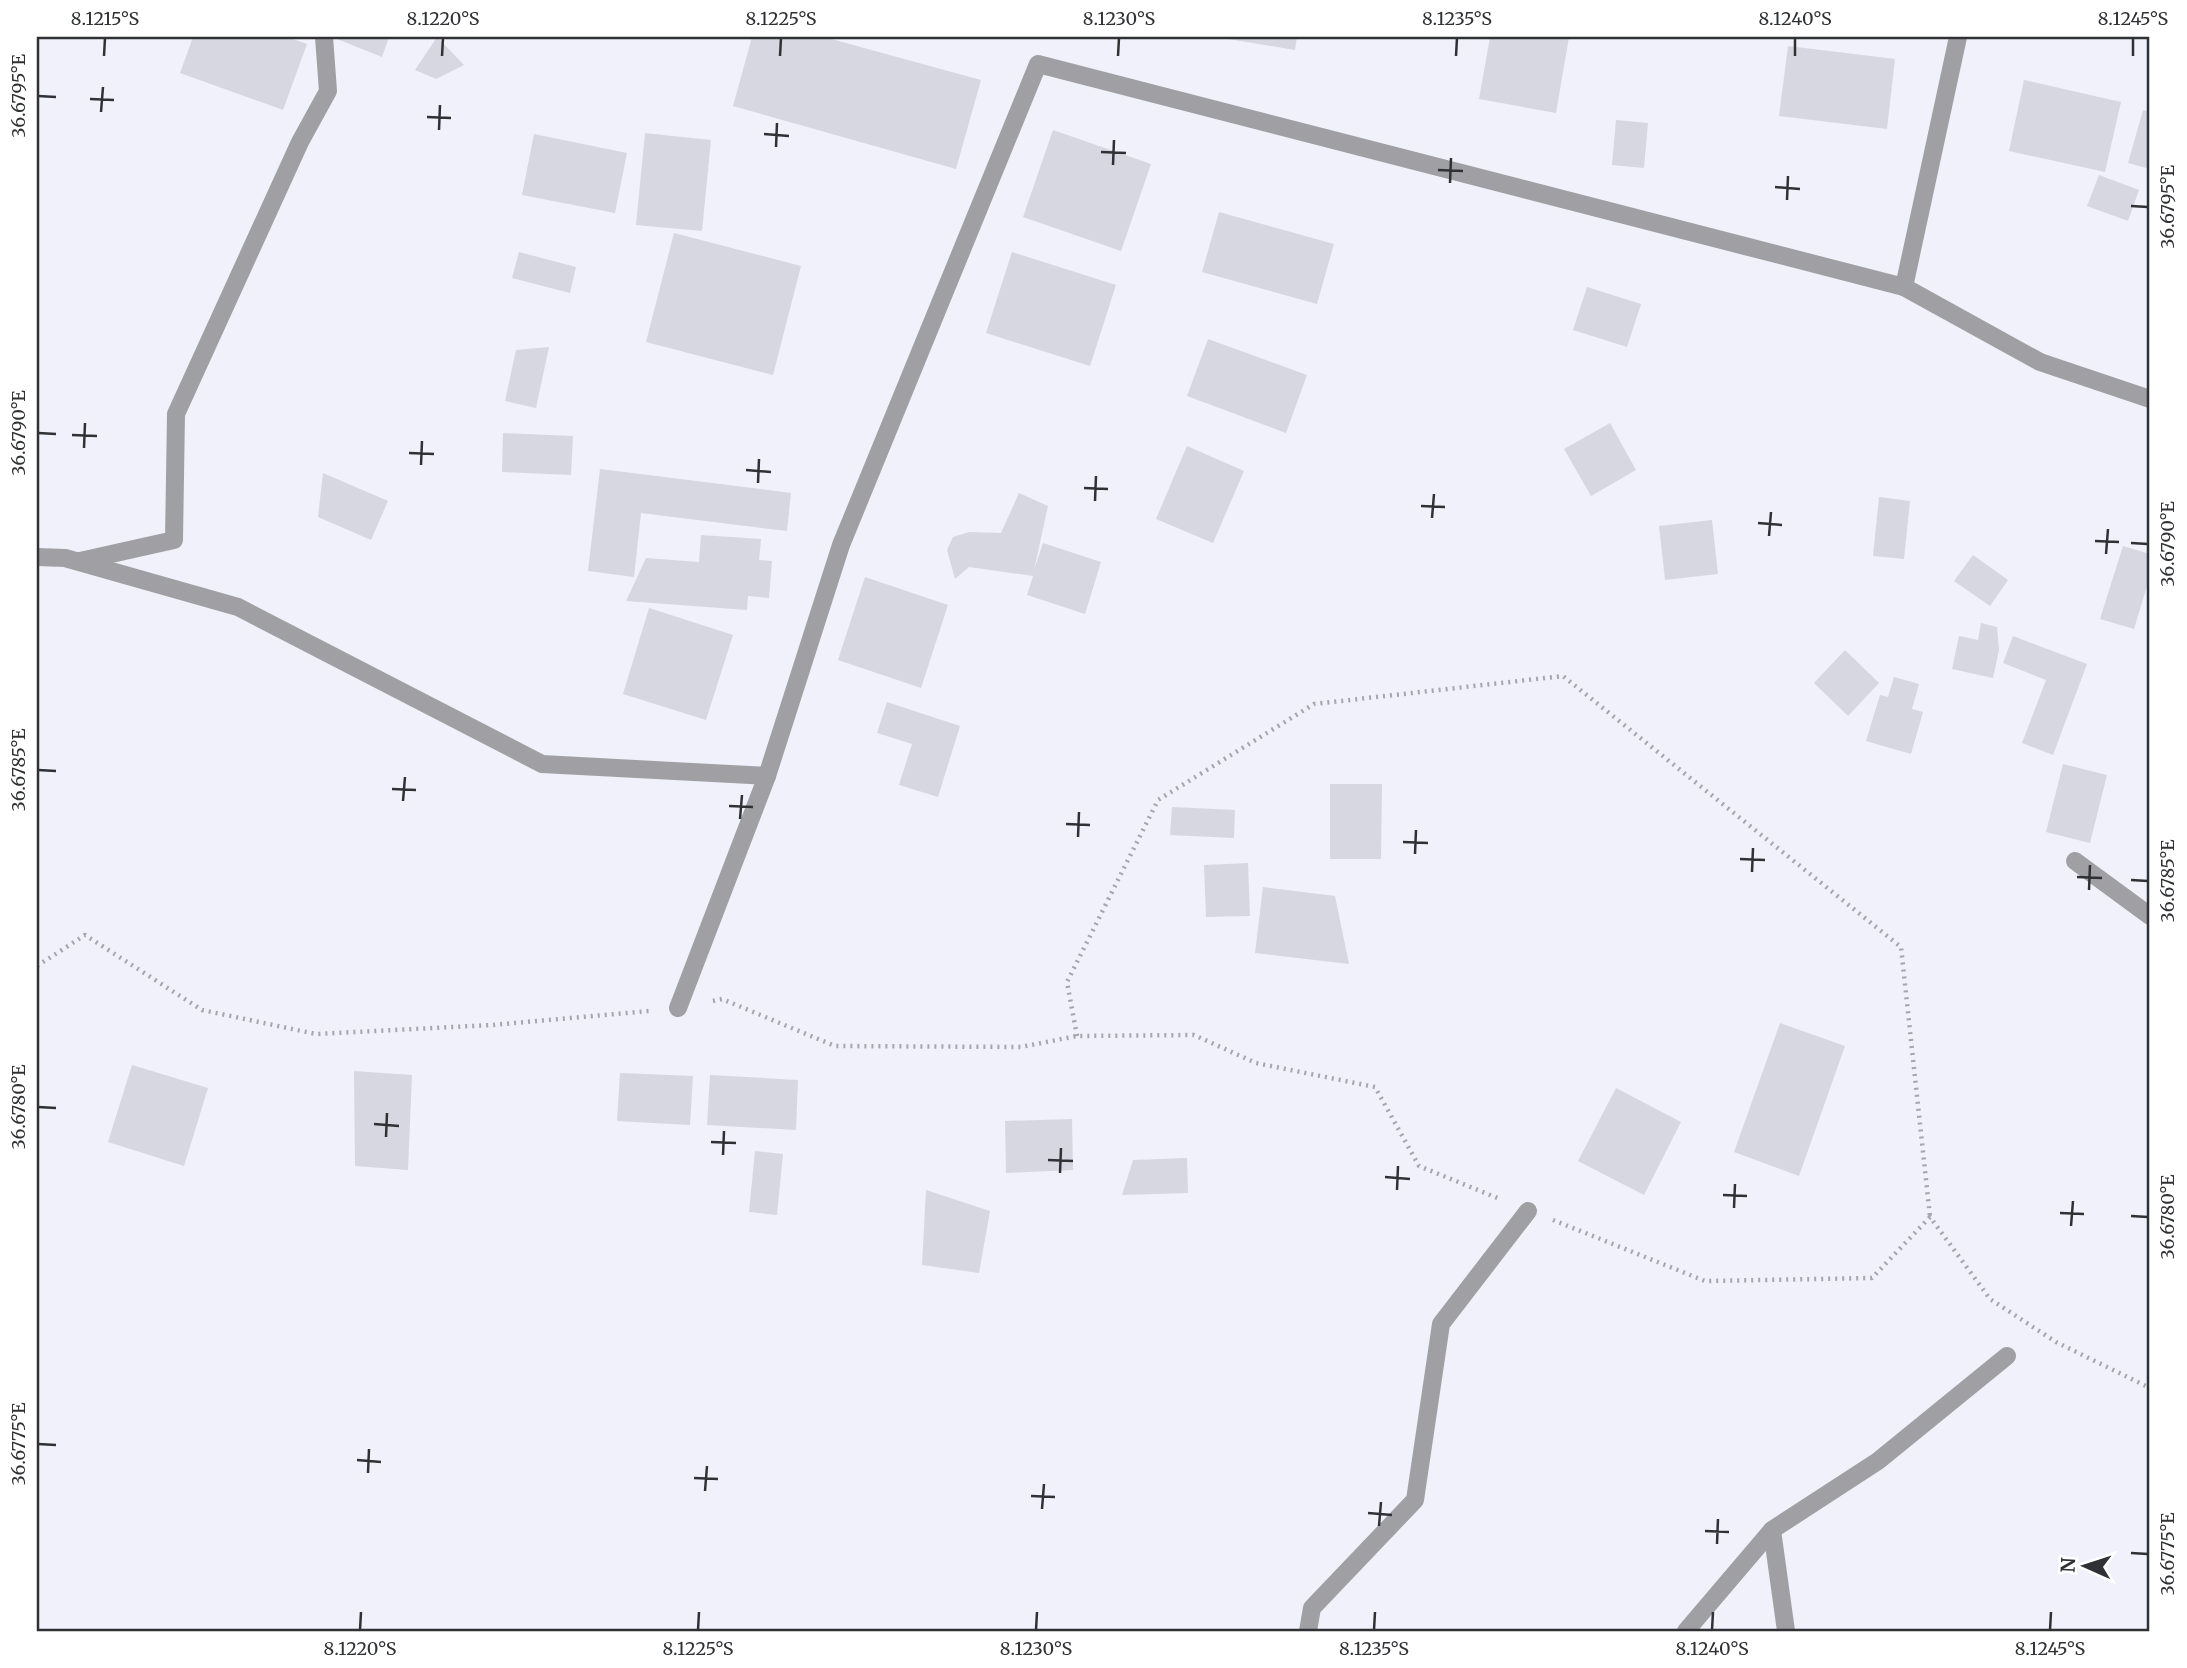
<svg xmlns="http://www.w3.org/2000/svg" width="2187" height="1668" viewBox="0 0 2187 1668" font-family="Merriweather,serif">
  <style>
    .building { fill: #d6d7e0 }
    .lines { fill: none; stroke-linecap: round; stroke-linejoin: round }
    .path { stroke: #a5a6ac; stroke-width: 4.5; stroke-dasharray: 2 5; stroke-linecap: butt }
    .minor { stroke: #a0a0a4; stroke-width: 18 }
    .ticks { fill: none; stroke: #303134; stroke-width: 2.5 }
    .neatline { fill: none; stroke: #303134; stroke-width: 2.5 }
    .ticks-label { font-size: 18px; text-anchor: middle; fill: #303134 }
  </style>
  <rect width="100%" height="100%" fill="#f0f1fa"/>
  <g class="building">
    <polygon points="193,37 287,37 307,44 283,110 180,73"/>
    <polygon points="338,37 389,37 382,57 337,39"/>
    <polygon points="437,37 464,65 436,79 415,70"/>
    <polygon points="752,37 824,37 981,80 956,169 733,106"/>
    <polygon points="1217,37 1297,37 1295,50"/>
    <polygon points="1490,37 1569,37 1556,113 1479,99"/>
    <polygon points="1788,46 1895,59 1887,129 1779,116"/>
    <polygon points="2024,80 2121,102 2105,172 2009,151"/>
    <polygon points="2150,106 2150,169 2128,163 2143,110 2148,111"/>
    <polygon points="1616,120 1648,123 1644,168 1612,165"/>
    <polygon points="1053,130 1151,164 1121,251 1023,217"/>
    <polygon points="645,133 711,140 702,231 636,225"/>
    <polygon points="534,134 627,153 615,213 522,195"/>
    <polygon points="2099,175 2139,190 2128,221 2087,206"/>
    <polygon points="1219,212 1334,244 1317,304 1202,272"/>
    <polygon points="674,233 801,266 773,375 646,342"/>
    <polygon points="519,252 576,267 570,293 512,278"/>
    <polygon points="1012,252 1116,285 1090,366 986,333"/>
    <polygon points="1587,287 1641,304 1627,347 1573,330"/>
    <polygon points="1208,339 1307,375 1286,433 1187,396"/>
    <polygon points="549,347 536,408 505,401 516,350"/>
    <polygon points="1610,423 1636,470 1591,496 1564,449"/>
    <polygon points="503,433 573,436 571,475 502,472"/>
    <polygon points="1187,446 1244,471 1213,543 1156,519"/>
    <polygon points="600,469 791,493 787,531 641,513 634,577 588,571"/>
    <polygon points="323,473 388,501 371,540 318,517"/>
    <polygon points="1019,493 1048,506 1034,570 1043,543 1101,562 1085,614 1027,595 1033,576 969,567 955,579 947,550 953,537 969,532 1001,533"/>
    <polygon points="1879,497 1910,501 1904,559 1873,556"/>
    <polygon points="1712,520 1718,574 1665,580 1659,526"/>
    <polygon points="701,535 761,539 759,560 772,561 769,598 748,596 747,610 626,601 646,558 699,562"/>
    <polygon points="2123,546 2150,554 2150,576 2134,629 2100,619"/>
    <polygon points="1973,555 2008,580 1990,606 1954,581"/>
    <polygon points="865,577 948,605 921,688 838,660"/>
    <polygon points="649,608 733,635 706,720 623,694"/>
    <polygon points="1981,623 1997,627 1999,650 1993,678 1952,669 1959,636 1978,640"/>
    <polygon points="2013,636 2087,664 2053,755 2022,743 2046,680 2003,663"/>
    <polygon points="1845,650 1879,683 1848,716 1814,683"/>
    <polygon points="1894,677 1919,684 1912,709 1923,712 1911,754 1866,741 1880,695 1888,697"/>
    <polygon points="887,702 960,726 938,797 899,785 912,744 877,733"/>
    <polygon points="2063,764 2107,775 2090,843 2046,832"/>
    <polygon points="1330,784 1382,784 1381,859 1330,859"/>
    <polygon points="1172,807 1235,810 1234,838 1170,835"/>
    <polygon points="1248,863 1250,916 1206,917 1204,865"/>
    <polygon points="1263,887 1335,896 1349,964 1255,953"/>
    <polygon points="1780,1023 1845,1046 1799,1176 1734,1152"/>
    <polygon points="132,1065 208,1088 184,1166 108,1142"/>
    <polygon points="354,1071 412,1075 408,1170 355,1166"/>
    <polygon points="620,1073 693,1076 690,1125 617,1121"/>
    <polygon points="710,1075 798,1080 796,1130 707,1125"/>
    <polygon points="1616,1088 1681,1122 1644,1195 1578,1161"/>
    <polygon points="1072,1119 1073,1170 1006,1173 1005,1121"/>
    <polygon points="755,1151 783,1154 777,1215 749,1212"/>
    <polygon points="1187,1158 1188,1193 1122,1195 1133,1160"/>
    <polygon points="926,1190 990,1211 979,1273 922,1265"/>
  </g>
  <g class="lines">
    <g class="path">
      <polyline points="37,966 85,935 202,1010 316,1034 492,1025 649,1011"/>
      <polyline points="713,1001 722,999 835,1046 1021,1047 1077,1036 1194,1035 1256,1063 1375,1087 1419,1166 1500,1199"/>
      <polyline points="1077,1036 1067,982 1158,800 1314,704 1563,676 1901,947 1930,1217"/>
      <polyline points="1553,1220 1705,1281 1872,1278 1930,1217 1990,1299 2056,1342 2150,1388"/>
    </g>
    <g class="minor">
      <polyline points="1958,37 1904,287 2040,362 2150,399"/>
      <polyline points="37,557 65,558 238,607 542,764 767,776"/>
      <polyline points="80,561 174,540 176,414 300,142 328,91 324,37"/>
      <polyline points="2075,861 2150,916"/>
      <polyline points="678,1008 767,776 841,545 1038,64 1904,287"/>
      <polyline points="1772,1530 1786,1631"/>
      <polyline points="1308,1631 1312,1608 1415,1500 1441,1324 1528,1211"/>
      <polyline points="1686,1631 1772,1530 1878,1461 2007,1356"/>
    </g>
  </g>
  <path class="ticks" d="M 104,56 L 105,38M 442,56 L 443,38M 780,56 L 781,38M 1118,56 L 1119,38M 1456,56 L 1457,38M 1795,56 L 1795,38M 2133,56 L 2133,38M 38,96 L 56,97M 90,99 L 114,100M 101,112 L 103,87M 427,117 L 451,118M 439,130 L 440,105M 764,134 L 789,136M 776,147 L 777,123M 1101,152 L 1126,153M 1113,165 L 1114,140M 1438,170 L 1463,171M 1450,183 L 1451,158M 1775,187 L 1800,189M 1787,200 L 1788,176M 2131,206 L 2148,207M 38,433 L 56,434M 72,435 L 97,436M 84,448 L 85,423M 409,453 L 434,454M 421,465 L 422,441M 746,470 L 771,472M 758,483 L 759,459M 1084,488 L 1108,489M 1095,501 L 1096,476M 1421,506 L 1445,507M 1432,518 L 1434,494M 1758,523 L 1782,525M 1769,536 L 1771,512M 2095,541 L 2119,542M 2131,543 L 2148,544M 2106,554 L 2108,529M 38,770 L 56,771M 392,789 L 416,790M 403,801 L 405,777M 729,806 L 753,807M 740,819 L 742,795M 1066,824 L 1090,825M 1078,837 L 1079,812M 1403,842 L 1428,843M 1415,854 L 1416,830M 1740,859 L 1765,860M 1752,872 L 1753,848M 2077,877 L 2102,878M 2131,880 L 2148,881M 2089,890 L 2090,865M 38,1107 L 56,1108M 374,1124 L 399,1126M 386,1137 L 387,1113M 711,1142 L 736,1143M 723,1155 L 724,1131M 1048,1160 L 1073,1161M 1060,1173 L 1061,1148M 1385,1177 L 1410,1179M 1397,1190 L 1398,1166M 1723,1195 L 1747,1196M 1734,1208 L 1735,1184M 2060,1213 L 2084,1214M 2131,1216 L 2148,1217M 2071,1226 L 2073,1201M 38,1444 L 56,1445M 357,1460 L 381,1462M 368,1473 L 369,1449M 694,1478 L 718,1479M 705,1491 L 707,1466M 1031,1496 L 1055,1497M 1042,1509 L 1044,1484M 1368,1513 L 1392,1515M 1379,1526 L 1381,1502M 1705,1531 L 1729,1532M 1717,1544 L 1718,1519M 2131,1553 L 2148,1554M 360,1630 L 361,1612M 698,1630 L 699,1612M 1036,1630 L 1037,1612M 1374,1630 L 1375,1612M 1712,1630 L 1713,1612M 2050,1630 L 2051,1612"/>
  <rect width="2187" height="1668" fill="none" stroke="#ffffff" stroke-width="77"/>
  <g transform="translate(2085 1566) rotate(273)" stroke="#ffffff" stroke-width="5" paint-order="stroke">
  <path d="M0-5L12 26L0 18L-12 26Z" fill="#303134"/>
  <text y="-10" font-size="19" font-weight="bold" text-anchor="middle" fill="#303134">N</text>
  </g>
  <rect x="38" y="38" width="2110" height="1592" class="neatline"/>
  <g class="ticks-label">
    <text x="105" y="25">8.1215°S</text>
    <text x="443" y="25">8.1220°S</text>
    <text x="781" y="25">8.1225°S</text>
    <text x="1119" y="25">8.1230°S</text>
    <text x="1457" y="25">8.1235°S</text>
    <text x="1795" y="25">8.1240°S</text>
    <text x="2133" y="25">8.1245°S</text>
    <text transform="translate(19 96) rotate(-90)" y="6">36.6795°E</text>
    <text transform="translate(2168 207) rotate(-90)" y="6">36.6795°E</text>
    <text transform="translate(19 433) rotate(-90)" y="6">36.6790°E</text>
    <text transform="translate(2168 544) rotate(-90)" y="6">36.6790°E</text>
    <text transform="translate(19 770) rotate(-90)" y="6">36.6785°E</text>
    <text transform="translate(2168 881) rotate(-90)" y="6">36.6785°E</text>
    <text transform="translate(19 1107) rotate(-90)" y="6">36.6780°E</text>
    <text transform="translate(2168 1217) rotate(-90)" y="6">36.6780°E</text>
    <text transform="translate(19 1444) rotate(-90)" y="6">36.6775°E</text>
    <text transform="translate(2168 1554) rotate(-90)" y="6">36.6775°E</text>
    <text x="360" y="1655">8.1220°S</text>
    <text x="698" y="1655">8.1225°S</text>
    <text x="1036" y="1655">8.1230°S</text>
    <text x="1374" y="1655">8.1235°S</text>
    <text x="1712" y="1655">8.1240°S</text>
    <text x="2050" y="1655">8.1245°S</text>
  </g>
</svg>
